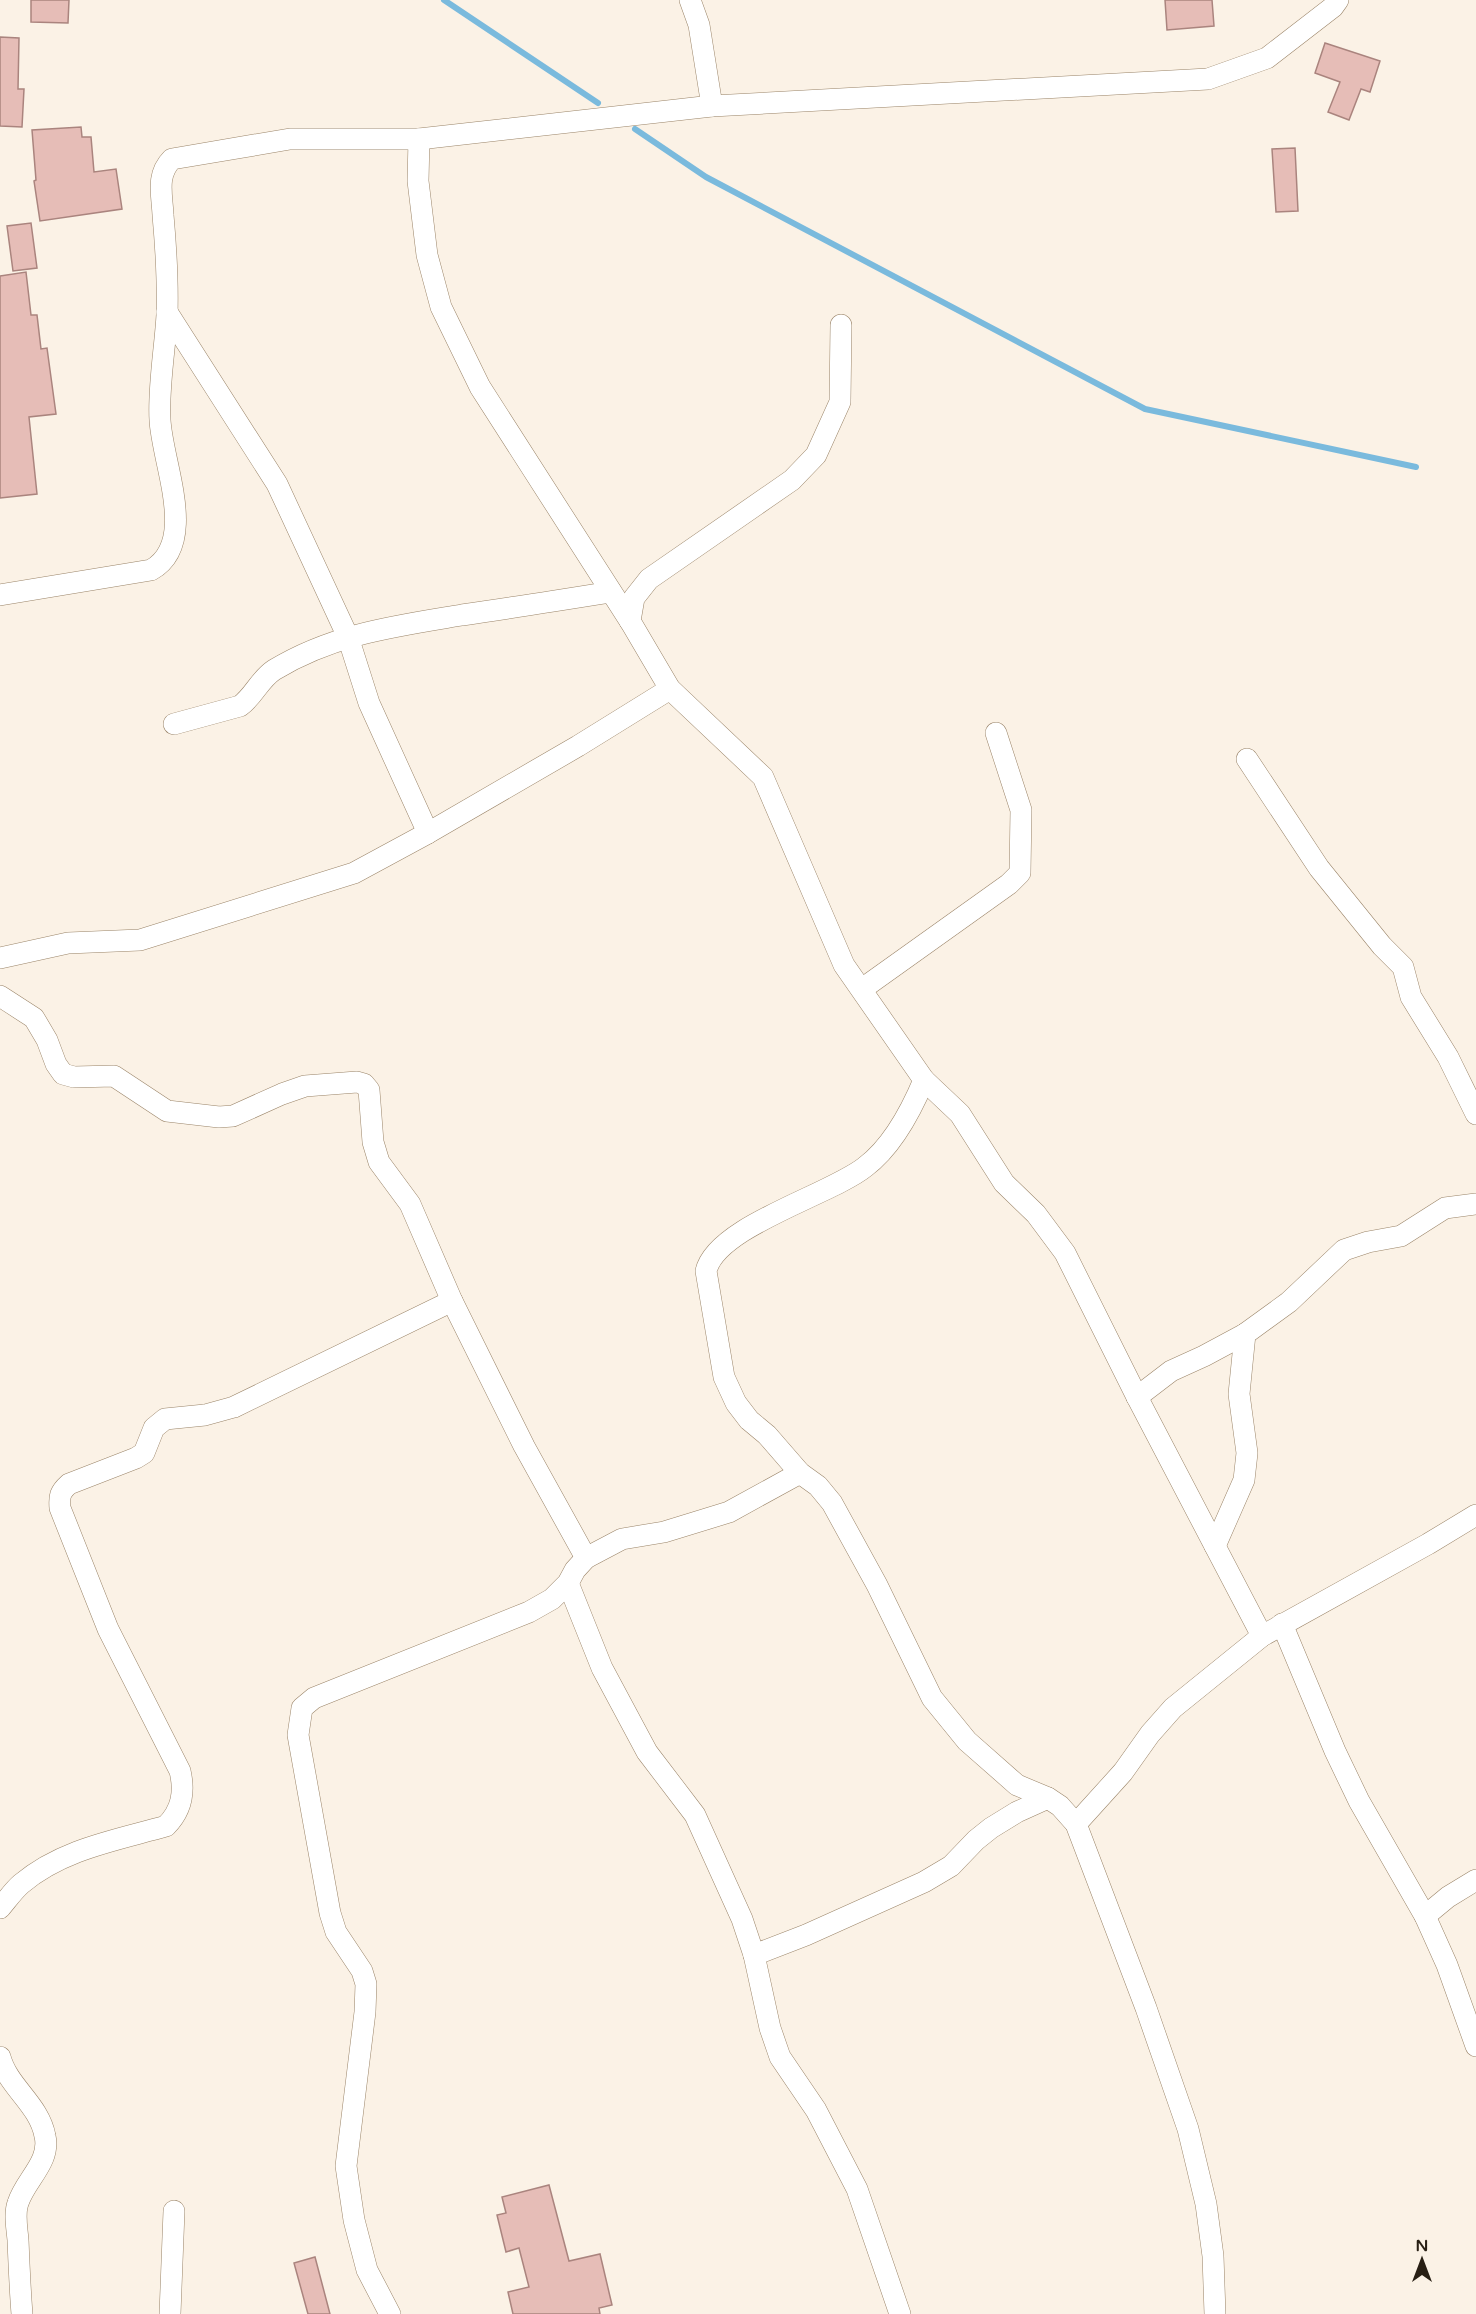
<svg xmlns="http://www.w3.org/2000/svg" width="1476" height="2314" viewBox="0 0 1476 2314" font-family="'Varela Round',sans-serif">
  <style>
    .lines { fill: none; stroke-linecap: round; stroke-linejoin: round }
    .stream { stroke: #7abadd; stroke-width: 6 }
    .building { fill: #e6bdb7; stroke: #aa847e; stroke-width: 1.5 }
    .minor-casing { stroke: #9a8468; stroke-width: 22 }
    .minor { stroke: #fff; stroke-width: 21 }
  </style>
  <rect width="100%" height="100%" fill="#fbf2e6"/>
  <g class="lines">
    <g class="stream">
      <polyline points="444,0 598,103"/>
      <polyline points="635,129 706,177 1145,409 1416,467"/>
    </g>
  </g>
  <g class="building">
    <polygon points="31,0 69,0 68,23 31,22"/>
    <polygon points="1165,0 1212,0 1214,26 1167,30"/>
    <polygon points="0,37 19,38 18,89 24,89 22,127 0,126"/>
    <polygon points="1325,43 1380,61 1370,92 1361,89 1349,120 1328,112 1340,82 1315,73"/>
    <polygon points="81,127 82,137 91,137 94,172 116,169 122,209 40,221 34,181 36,180 32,130"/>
    <polygon points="1295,148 1298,211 1276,212 1272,149"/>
    <polygon points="31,223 37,268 13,271 7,226"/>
    <polygon points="26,272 31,315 37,315 41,349 47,348 56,414 29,417 37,494 0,498 0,276"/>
    <polygon points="549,2185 569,2261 600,2254 612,2305 599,2308 600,2314 513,2314 508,2292 529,2287 519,2248 506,2252 497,2215 506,2213 502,2197"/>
    <polygon points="315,2257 330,2314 308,2314 294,2263"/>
  </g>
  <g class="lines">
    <defs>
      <g id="minor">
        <polyline points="690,0 699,25 712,106"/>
        <polyline points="167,312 277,484 348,637 369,703 428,833"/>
        <path d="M 841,325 L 840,402 L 816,455 L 792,480 L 649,579 L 634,598 L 630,621 L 670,689 L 763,777 L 844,965 L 924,1080 C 911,1111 893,1146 865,1167 C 830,1195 717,1226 706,1271 L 724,1377 L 736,1403 L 749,1420 L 767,1435 L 800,1473 L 818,1486 L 832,1503 L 877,1585 L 932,1698 L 967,1741 L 1017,1785 L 1048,1798 L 1060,1806 L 1076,1824 L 1146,2008 L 1188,2129 L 1206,2204 L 1213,2256 L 1215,2314"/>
        <path d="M 0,595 L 151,570 C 199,543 162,463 160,420 C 158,388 165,349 167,315 C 168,282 166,248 163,215 C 162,194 156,175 172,159 L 290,139 L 419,139"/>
        <polyline points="630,621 480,387 441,307 427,255 418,181 419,139 712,106 1208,79 1267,58 1333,7 1338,0"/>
        <path d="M 174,724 L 240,706 C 254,696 259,680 274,670 C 333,634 396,626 462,615 C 511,608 561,600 611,592"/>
        <polyline points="1247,759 1319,868 1382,946 1403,967 1411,997 1448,1057 1476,1114"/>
        <polyline points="0,958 68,943 140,940 354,873 428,833 578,746 670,689"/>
        <polyline points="862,989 1009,884 1020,873 1021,810 996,733"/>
        <polyline points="0,996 34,1018 47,1040 56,1064 63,1074 74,1077 114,1076 167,1111 219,1117 233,1116 282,1094 305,1086 357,1082 364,1084 369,1090 373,1142 379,1162 410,1204 452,1301 524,1446 586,1558"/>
        <polyline points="924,1080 960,1114 1004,1183 1036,1214 1065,1253 1137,1397 1262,1636"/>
        <polyline points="1137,1397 1171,1371 1204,1356 1245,1334 1289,1302 1344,1250 1368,1242 1401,1236 1445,1208 1476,1204"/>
        <polyline points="1215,1546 1244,1480 1247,1453 1239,1394 1245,1334"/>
        <polyline points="568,1583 602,1668 647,1752 695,1815 742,1919 754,1955 770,2028 780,2057 816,2110 857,2189 900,2314"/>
        <polyline points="1282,1624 1335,1751 1359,1801 1425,1916 1447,1965 1476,2046"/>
        <polyline points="1076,1824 1123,1772 1150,1734 1173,1708 1262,1636 1428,1544 1476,1515"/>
        <path d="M 0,1908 C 7,1900 13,1891 21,1884 C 62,1849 117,1840 166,1826 C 182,1810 185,1792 180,1771 L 108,1629 L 60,1508 C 59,1496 60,1492 69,1484 L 136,1458 L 144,1453 L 154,1428 L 165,1419 L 205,1415 L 234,1407 L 452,1301"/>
        <polyline points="1425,1916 1448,1897 1476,1880"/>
        <polyline points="754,1955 806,1935 924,1882 951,1866 976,1840 991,1828 1017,1812 1048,1798"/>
        <path d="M 0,2057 C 8,2087 39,2104 45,2136 C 51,2162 25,2180 18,2203 C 14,2214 17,2228 18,2240 C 19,2265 20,2289 22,2314"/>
        <polyline points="170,2314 174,2211"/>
        <polyline points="390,2314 367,2270 354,2220 346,2166 365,2012 366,1984 362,1971 336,1932 330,1913 298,1735 302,1708 314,1698 529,1612 552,1599 568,1583 575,1570 586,1558 622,1539 664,1532 729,1512 800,1473"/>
      </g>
    </defs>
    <use href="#minor" class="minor-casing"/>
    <use href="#minor" class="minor"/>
  </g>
  <g transform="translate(1422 2260)" stroke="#fbf2e6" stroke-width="4.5" paint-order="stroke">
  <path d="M0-4.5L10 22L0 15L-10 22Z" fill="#281f14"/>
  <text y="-9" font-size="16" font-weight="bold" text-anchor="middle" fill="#281f14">N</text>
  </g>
</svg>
